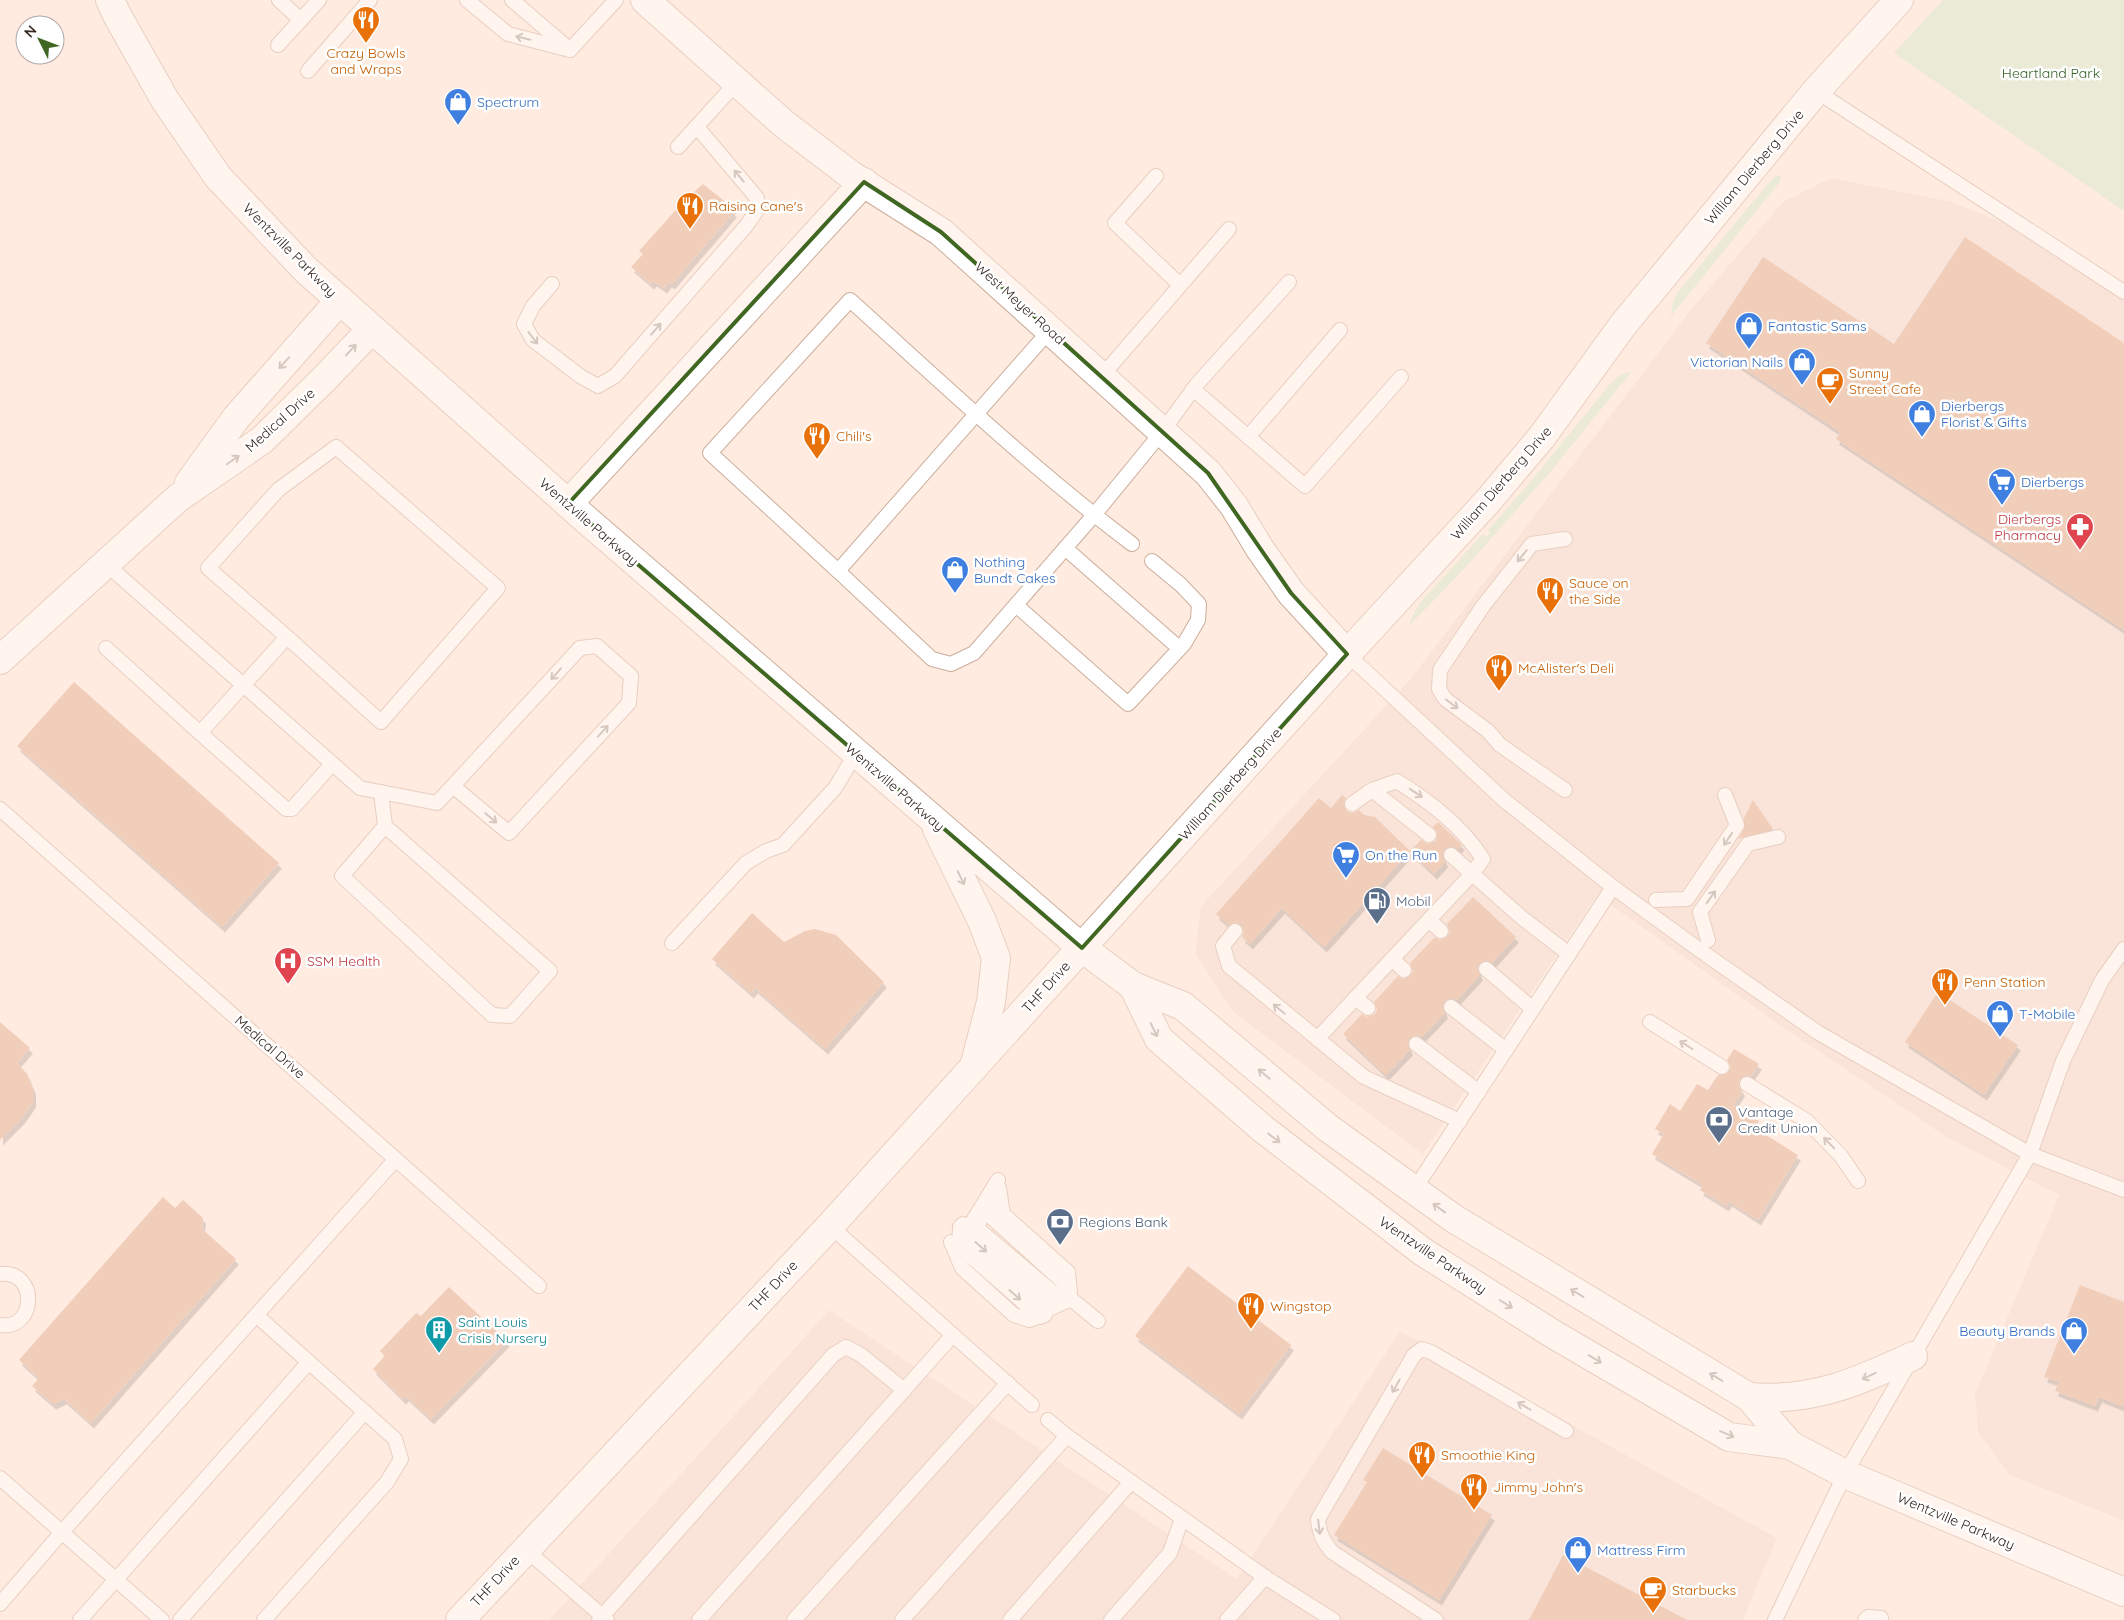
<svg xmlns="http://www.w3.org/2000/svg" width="2124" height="1620" viewBox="0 0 2124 1620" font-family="Quicksand,sans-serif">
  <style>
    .commercial { fill: #f3dcd1 }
    .green { fill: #d0e8c9 }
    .building { fill: #e0aa8d; filter: url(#shadow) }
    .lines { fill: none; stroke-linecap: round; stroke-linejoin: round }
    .lane-casing { stroke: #ccad9b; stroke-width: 16 }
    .street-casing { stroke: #ccad9b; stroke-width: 30 }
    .primary-casing { stroke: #ccad9b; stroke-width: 30 }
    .lane { stroke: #fff; stroke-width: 14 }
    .street { stroke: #fff; stroke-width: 28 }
    .primary { stroke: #fff; stroke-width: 28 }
    .oneway { stroke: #a49e9c }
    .marked { fill: none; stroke: #3f6722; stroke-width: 4; stroke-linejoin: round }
    .labels { text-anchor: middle; stroke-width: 5; stroke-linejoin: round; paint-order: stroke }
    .food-label { font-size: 14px; fill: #c56008; stroke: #fff; text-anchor: start }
    .park-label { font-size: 14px; fill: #356426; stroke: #fff }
    .shop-label { font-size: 14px; fill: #366cbe; stroke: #fff; text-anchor: start }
    .street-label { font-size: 14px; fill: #352822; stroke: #fff }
    .health-label { font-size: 14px; fill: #be3a42; stroke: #fff; text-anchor: end }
    .service-label { font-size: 14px; fill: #4e5e75; stroke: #fff; text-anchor: start }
    .culture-label { font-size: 14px; fill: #0d838f; stroke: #fff; text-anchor: start }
  </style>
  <defs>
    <filter id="shadow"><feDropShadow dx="3" dy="5.5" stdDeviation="0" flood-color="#0004"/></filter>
  </defs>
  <rect width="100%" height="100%" fill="#ffebe0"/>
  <g class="commercial">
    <polygon points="1831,178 1952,202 2001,222 2124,298 2124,1521 2010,1475 1978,1432 1975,1394 2059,1195 1948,1138 1778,1024 1597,895 1423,1154 1233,1012 1195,953 1201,906 1409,681 1689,312 1783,202"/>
    <polygon points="829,1310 1237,1579 1400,1331 1777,1538 1743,1620 549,1620"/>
  </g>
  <g class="green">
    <polygon points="1943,0 2124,0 2124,211 1894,53"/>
    <polygon points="1781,175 1780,182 1671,316 1673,302 1677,293 1767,185 1776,176"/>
    <polygon points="1632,371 1552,470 1465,568 1408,627 1416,609 1424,598 1483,534 1487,537 1490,533 1488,530 1531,481 1610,384 1618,376"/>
  </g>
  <g class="building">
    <polygon points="703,184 733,208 731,210 734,212 672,284 669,282 664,288 654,281 651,284 631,267 643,254 639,251 682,203"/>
    <polygon points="1965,237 2124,343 2124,630 1836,439 1840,432 1706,343 1763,257 1894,344"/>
    <polygon points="74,682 279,863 222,927 17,746"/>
    <polygon points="1342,795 1346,798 1343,805 1348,812 1353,813 1359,810 1364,815 1375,817 1410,851 1324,947 1282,908 1250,944 1242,937 1244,932 1241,925 1236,922 1229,925 1216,914 1319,798 1331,808"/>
    <polygon points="1753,800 1773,829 1738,839 1744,829 1744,818"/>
    <polygon points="1438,822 1462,845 1457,849 1452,846 1445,849 1442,854 1445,862 1434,874 1410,851 1421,840 1428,844 1436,841 1437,832 1433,827"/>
    <polygon points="1473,897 1516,937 1492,963 1487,960 1480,963 1477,968 1480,975 1457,1000 1452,998 1444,1001 1442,1006 1445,1013 1422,1037 1417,1035 1409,1038 1407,1043 1410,1050 1386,1075 1343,1034 1362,1014 1367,1017 1375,1014 1377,1009 1374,1002 1398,976 1403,979 1410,976 1413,971 1410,963 1435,937 1440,940 1447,937 1450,932 1447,924"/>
    <polygon points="752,913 784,942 805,931 815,929 836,935 884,982 825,1049 755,988 751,993 712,959"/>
    <polygon points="1938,992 2018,1045 1984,1095 1905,1042"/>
    <polygon points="0,1022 30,1048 17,1063 27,1074 33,1089 33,1102 22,1118 0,1140"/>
    <polygon points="1734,1049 1759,1064 1751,1076 1747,1075 1740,1079 1738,1084 1742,1091 1733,1105 1759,1121 1755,1128 1798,1155 1758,1220 1729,1201 1726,1206 1700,1190 1703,1185 1652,1154 1664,1134 1655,1129 1670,1104 1680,1111 1697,1084 1708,1090 1718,1075 1726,1074 1731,1067 1727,1060"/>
    <polygon points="163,1197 175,1208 183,1200 203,1218 202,1229 236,1259 91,1423 64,1399 53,1404 32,1386 39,1378 19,1360"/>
    <polygon points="1188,1266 1291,1345 1239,1414 1135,1336"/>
    <polygon points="2080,1285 2124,1302 2124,1407 2099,1397 2095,1406 2055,1391 2059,1382 2044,1377"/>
    <polygon points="449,1287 507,1341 431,1419 406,1396 403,1399 373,1369 385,1356 380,1351 416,1313 421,1316"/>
    <polygon points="1383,1448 1492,1515 1439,1600 1334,1535 1367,1482 1363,1480"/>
    <polygon points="1563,1555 1687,1620 1529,1620"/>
  </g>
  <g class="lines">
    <defs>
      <g id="lane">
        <polyline points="279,0 301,20"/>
        <polyline points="467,0 508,34 570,50"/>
        <polyline points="512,0 568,48"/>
        <polyline points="278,45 319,0"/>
        <polyline points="570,50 616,0"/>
        <polyline points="308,71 370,0"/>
        <polyline points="1816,91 2124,292"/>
        <polyline points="678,147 737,82"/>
        <polyline points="1156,176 1115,223 1180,285"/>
        <polyline points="552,284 533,306 524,324 533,340 580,376 598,386 615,376 746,226 758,209 757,198 697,127"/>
        <polyline points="1050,330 838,571 932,659 951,664 974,653 1094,515 1162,432 1197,384 1289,282"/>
        <polyline points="1101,377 1229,229"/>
        <polyline points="1193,389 1305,486 1401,377"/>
        <polyline points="1248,437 1340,330"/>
        <polyline points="1065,548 1179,648"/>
        <polyline points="106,564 360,788 437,803 580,648 597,646 631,676 629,703 509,833 454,787"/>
        <path d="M 838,571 L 710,453 L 850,300 C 942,383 1033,469 1132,544"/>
        <polyline points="1017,606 1128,704 1184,644 1198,620 1199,604 1181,585 1152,561"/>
        <polyline points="287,637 208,568 278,490 336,447 498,588 381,722 287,637 200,733 286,809 292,809 332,764"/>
        <polyline points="106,648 200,733"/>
        <polyline points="1347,654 1504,800 1613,887 1701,951 1817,1032 2030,1154 2124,1190"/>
        <polyline points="1372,790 1429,835"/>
        <polyline points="1565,790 1500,745 1488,731 1445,699 1439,689 1440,670 1483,606 1532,544 1565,539"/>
        <polyline points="381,792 385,826 342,876 492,1015 510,1016 550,971 385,826"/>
        <polyline points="0,809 539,1286"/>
        <polyline points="1451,855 1521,917 1569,954"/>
        <polyline points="1656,900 1687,899 1737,825 1725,795"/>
        <polyline points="1429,920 1441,931"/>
        <polyline points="1235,931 1223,946 1229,966 1364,1077 1460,1121"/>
        <polyline points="1708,940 1700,912 1748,844 1778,837"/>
        <polyline points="672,943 746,863 766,851 783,845 835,788 856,753"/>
        <polyline points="1392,959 1404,970"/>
        <polyline points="1486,969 1533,1009"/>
        <polyline points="1355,998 1368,1008"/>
        <polyline points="1451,1007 1506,1050"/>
        <polyline points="1650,1022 1722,1067"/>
        <path d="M 1317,1039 L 1471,875 L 1483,859 C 1462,826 1430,802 1397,781 L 1372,790 L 1352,804"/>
        <polyline points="1416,1044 1479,1092"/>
        <polyline points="1747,1084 1807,1121 1841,1156 1858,1181"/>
        <polyline points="998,1180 965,1234 1051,1308 1071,1299"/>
        <polyline points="999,1188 1003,1214 1068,1272 1070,1292"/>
        <polyline points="1414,1190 1613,887"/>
        <polyline points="995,1193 989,1215 1062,1281 1071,1299 1098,1321"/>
        <polyline points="983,1213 977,1228 1062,1300 1071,1299"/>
        <polyline points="963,1224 960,1227 959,1246 1040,1317"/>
        <polyline points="830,1226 1032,1405"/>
        <polyline points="951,1242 962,1268 1014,1315 1029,1320 1045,1315"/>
        <path d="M 0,1274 C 39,1270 36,1331 0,1325"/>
        <polyline points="256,1315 395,1439 401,1459 387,1482 264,1620"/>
        <polyline points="1048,1420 1067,1436 1265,1577 1333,1620"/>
        <polyline points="0,1478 162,1620"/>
        <polyline points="525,1549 607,1620"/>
        <polyline points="0,1604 62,1532 396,1159"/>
        <polyline points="80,1620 309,1362"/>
        <polyline points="180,1620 365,1412"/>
        <polyline points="599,1620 833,1355 846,1347 861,1355 904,1390"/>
        <polyline points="699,1620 953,1335"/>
        <polyline points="794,1620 1008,1383"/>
        <polyline points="902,1620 1067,1436"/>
        <polyline points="1010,1620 1131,1482"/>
        <polyline points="1111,1620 1170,1553 1182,1518"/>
        <polyline points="1227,1620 1265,1577"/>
        <path d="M 1436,1620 L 1332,1552 C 1323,1541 1319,1533 1318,1519 L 1414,1355 L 1422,1349 L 1431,1352 L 1566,1431"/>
        <polyline points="1775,1620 1845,1474 2030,1154 2063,1061 2102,980 2124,949"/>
        <polyline points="1865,1620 1868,1617 1881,1618"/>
      </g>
      <g id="street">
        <polyline points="645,0 784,124 851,175 941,232 1208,473 1234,506 1260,549 1291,593 1347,654"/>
        <polyline points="189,483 236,418 340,300"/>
        <polyline points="568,504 864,182"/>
        <polyline points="0,660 178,498 262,440 325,378 372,329"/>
        <polyline points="460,1620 830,1226 1347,654 1487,502 1541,438 1623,325 1816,91 1899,0"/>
      </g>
      <g id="primary">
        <polyline points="110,0 118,17 165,100 218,177 306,270 582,516 1082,948 1133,986 1183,1006 1328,1128 1453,1218 1749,1397 1790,1445"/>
        <polyline points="937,829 982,921 996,958 991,1002 974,1067"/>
        <polyline points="1133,986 1159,1039 1263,1129 1423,1252 1553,1334 1729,1437 1790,1445 1845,1474 2124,1592"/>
        <path d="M 1749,1397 C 1813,1402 1857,1382 1913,1356"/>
      </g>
    </defs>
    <use href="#lane" class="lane-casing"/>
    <use href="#street" class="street-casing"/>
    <use href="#primary" class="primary-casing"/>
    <use href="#lane" class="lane"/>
    <use href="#street" class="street"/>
    <use href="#primary" class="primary"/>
  </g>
  <defs><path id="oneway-shaft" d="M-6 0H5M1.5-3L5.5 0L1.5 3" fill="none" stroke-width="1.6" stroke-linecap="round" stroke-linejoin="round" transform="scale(1.25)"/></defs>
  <g class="oneway">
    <use href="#oneway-shaft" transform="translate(523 38) rotate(-166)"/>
    <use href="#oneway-shaft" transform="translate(739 176) rotate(-130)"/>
    <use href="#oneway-shaft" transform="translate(656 329) rotate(-49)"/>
    <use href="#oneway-shaft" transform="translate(533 338) rotate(52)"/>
    <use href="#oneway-shaft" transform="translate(351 350) rotate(-47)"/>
    <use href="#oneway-shaft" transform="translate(284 363) rotate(132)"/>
    <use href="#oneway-shaft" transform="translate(233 460) rotate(-35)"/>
    <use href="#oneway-shaft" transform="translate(1522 556) rotate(129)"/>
    <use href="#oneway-shaft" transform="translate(556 674) rotate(132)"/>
    <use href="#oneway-shaft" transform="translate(1452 704) rotate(37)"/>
    <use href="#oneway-shaft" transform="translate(603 731) rotate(-48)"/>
    <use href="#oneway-shaft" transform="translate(1416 793) rotate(33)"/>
    <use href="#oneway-shaft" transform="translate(491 818) rotate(40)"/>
    <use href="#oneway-shaft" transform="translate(1728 839) rotate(124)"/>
    <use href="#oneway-shaft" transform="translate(961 878) rotate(64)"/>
    <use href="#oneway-shaft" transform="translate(1711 897) rotate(-55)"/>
    <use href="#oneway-shaft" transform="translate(1279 1009) rotate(-141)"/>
    <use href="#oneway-shaft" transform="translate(1154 1030) rotate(64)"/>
    <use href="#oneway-shaft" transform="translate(1686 1045) rotate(-148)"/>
    <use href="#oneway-shaft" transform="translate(1264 1074) rotate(-140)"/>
    <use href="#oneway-shaft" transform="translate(1274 1138) rotate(37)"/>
    <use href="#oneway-shaft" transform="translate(1829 1143) rotate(-134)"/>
    <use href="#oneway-shaft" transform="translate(1439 1208) rotate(-144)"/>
    <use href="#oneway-shaft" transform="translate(981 1247) rotate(41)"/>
    <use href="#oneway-shaft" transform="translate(1577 1293) rotate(-149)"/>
    <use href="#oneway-shaft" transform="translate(1015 1295) rotate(41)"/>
    <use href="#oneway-shaft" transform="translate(1506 1304) rotate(32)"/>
    <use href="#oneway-shaft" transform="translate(1595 1359) rotate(31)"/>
    <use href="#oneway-shaft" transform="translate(1869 1376) rotate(155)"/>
    <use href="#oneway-shaft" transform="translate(1716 1377) rotate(-149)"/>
    <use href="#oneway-shaft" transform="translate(1396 1386) rotate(120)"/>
    <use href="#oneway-shaft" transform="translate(1524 1406) rotate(-150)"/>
    <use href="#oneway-shaft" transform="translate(1727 1434) rotate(23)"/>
    <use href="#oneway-shaft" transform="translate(1319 1527) rotate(83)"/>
  </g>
  <path d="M0 0H2124V1620H0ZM 864,182 L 941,232 L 1208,473 L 1291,593 L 1347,654 L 1082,948 L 568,504 Z" fill="#ffebe0" fill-opacity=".55" fill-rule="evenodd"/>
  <path class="marked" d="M 864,182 L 941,232 L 1208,473 L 1291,593 L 1347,654 L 1082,948 L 568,504 Z"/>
  <defs>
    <symbol id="restaurant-pin" viewBox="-11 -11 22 30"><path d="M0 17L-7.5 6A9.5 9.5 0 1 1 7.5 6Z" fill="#e8710a" stroke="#fff"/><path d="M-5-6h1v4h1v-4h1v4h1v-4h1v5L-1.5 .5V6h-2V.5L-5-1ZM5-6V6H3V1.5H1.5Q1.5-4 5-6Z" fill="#fff"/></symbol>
    <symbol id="shop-pin" viewBox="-11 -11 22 30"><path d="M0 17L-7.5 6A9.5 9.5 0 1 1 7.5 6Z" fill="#3f7fe0" stroke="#fff"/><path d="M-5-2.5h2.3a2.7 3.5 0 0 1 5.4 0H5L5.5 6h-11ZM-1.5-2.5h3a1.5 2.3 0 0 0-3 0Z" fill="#fff"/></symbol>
    <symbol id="cafe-pin" viewBox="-11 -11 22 30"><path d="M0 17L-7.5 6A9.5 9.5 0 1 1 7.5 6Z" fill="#e8710a" stroke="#fff"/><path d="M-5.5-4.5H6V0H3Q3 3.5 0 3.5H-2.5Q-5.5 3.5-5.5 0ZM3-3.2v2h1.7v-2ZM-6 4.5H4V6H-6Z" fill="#fff"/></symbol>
    <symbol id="supermarket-pin" viewBox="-11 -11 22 30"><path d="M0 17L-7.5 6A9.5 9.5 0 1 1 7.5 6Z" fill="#3f7fe0" stroke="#fff"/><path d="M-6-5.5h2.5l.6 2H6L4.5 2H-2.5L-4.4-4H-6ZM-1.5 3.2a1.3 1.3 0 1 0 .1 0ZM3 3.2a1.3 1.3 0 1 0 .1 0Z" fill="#fff"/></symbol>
    <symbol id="pharmacy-pin" viewBox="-11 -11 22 30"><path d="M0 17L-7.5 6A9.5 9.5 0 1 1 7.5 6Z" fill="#e0444e" stroke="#fff"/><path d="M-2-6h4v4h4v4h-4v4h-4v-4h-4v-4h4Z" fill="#fff"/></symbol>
    <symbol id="fuel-pin" viewBox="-11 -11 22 30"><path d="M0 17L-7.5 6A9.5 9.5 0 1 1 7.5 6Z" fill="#5c6f8a" stroke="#fff"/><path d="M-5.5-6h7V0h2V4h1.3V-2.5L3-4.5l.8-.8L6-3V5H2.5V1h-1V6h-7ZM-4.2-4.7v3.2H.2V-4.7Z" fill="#fff"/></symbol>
    <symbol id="hospital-pin" viewBox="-11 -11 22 30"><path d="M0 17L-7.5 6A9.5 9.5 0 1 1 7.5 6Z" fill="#e0444e" stroke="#fff"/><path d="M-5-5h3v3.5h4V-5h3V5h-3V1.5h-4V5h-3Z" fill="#fff"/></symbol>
    <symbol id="bank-pin" viewBox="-11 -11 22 30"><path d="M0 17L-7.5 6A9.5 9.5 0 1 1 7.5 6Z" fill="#5c6f8a" stroke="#fff"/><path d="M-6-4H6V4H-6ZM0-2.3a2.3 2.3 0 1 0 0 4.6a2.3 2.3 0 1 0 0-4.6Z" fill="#fff"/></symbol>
    <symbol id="building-pin" viewBox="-11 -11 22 30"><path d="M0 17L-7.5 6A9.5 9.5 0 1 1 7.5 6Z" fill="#0f9aa8" stroke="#fff"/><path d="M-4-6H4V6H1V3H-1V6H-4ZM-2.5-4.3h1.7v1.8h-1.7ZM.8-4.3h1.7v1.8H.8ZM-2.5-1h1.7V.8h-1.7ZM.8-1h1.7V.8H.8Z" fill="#fff"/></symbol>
  </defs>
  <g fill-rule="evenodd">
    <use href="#restaurant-pin" x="350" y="4" width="32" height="43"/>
    <use href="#shop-pin" x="442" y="86" width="32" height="43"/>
    <use href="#restaurant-pin" x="674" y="190" width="32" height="43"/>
    <use href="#shop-pin" x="1733" y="310" width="32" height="43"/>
    <use href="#shop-pin" x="1786" y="346" width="32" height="43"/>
    <use href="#cafe-pin" x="1814" y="365" width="32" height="43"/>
    <use href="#shop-pin" x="1906" y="398" width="32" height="43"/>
    <use href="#restaurant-pin" x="801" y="420" width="32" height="43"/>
    <use href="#supermarket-pin" x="1986" y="466" width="32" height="43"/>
    <use href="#pharmacy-pin" x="2064" y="511" width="32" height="43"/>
    <use href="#shop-pin" x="939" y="554" width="32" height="43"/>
    <use href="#restaurant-pin" x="1534" y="575" width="32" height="43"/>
    <use href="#restaurant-pin" x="1483" y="652" width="32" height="43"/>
    <use href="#supermarket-pin" x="1330" y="839" width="32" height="43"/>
    <use href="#fuel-pin" x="1361" y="885" width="32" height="43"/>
    <use href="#hospital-pin" x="272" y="945" width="32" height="43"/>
    <use href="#restaurant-pin" x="1929" y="966" width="32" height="43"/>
    <use href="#shop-pin" x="1984" y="998" width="32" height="43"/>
    <use href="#bank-pin" x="1703" y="1104" width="32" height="43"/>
    <use href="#bank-pin" x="1044" y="1206" width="32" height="43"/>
    <use href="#restaurant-pin" x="1235" y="1290" width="32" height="43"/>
    <use href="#building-pin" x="423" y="1314" width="32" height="43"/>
    <use href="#shop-pin" x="2058" y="1315" width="32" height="43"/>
    <use href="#restaurant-pin" x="1406" y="1439" width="32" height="43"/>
    <use href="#restaurant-pin" x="1458" y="1471" width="32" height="43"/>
    <use href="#shop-pin" x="1562" y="1534" width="32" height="43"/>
    <use href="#cafe-pin" x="1637" y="1574" width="32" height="43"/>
  </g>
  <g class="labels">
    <g class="food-label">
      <text x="366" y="58" text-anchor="middle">Crazy Bowls<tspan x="366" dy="16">and Wraps</tspan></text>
      <text x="709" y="211">Raising Cane's</text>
      <text x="1849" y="378">Sunny<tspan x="1849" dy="16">Street Cafe</tspan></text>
      <text x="836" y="441">Chili's</text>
      <text x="1569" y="588">Sauce on<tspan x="1569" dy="16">the Side</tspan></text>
      <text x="1518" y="673">McAlister's Deli</text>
      <text x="1964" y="987">Penn Station</text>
      <text x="1270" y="1311">Wingstop</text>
      <text x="1441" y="1460">Smoothie King</text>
      <text x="1493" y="1492">Jimmy John's</text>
      <text x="1672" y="1595">Starbucks</text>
    </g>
    <g class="park-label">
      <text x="2051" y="78">Heartland Park</text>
    </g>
    <g class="shop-label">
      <text x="477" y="107">Spectrum</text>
      <text x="1768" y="331">Fantastic Sams</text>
      <text x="1783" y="367" text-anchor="end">Victorian Nails</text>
      <text x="1941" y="411">Dierbergs<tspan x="1941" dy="16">Florist &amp; Gifts</tspan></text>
      <text x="2021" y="487">Dierbergs</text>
      <text x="974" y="567">Nothing<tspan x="974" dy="16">Bundt Cakes</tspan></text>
      <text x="1365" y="860">On the Run</text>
      <text x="2019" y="1019">T-Mobile</text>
      <text x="2055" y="1336" text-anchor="end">Beauty Brands</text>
      <text x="1597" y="1555">Mattress Firm</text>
    </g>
    <g class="street-label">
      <text transform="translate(1754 167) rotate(-50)" y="5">William Dierberg Drive</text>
      <text transform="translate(290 250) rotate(45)" y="5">Wentzville Parkway</text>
      <text transform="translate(1020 303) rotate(42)" y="5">West Meyer Road</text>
      <text transform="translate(280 420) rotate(-42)" y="5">Medical Drive</text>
      <text transform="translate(1501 483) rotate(-49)" y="5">William Dierberg Drive</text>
      <text transform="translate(589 522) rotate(41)" y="5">Wentzville Parkway</text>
      <text transform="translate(1230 784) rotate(-48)" y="5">William Dierberg Drive</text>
      <text transform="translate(895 787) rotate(41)" y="5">Wentzville Parkway</text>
      <text transform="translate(1046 987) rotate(-48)" y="5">THF Drive</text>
      <text transform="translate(270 1047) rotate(41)" y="5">Medical Drive</text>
      <text transform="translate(1433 1255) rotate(34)" y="5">Wentzville Parkway</text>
      <text transform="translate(773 1286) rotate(-47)" y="5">THF Drive</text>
      <text transform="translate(1956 1521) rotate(23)" y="5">Wentzville Parkway</text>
      <text transform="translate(495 1581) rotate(-47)" y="5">THF Drive</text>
    </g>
    <g class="health-label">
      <text x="2061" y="524">Dierbergs<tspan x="2061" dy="16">Pharmacy</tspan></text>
      <text x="307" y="966" text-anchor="start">SSM Health</text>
    </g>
    <g class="service-label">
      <text x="1396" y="906">Mobil</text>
      <text x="1738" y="1117">Vantage<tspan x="1738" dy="16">Credit Union</tspan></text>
      <text x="1079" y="1227">Regions Bank</text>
    </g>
    <g class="culture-label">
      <text x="458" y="1327">Saint Louis<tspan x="458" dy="16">Crisis Nursery</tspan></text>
    </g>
  </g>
  <g transform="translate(40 40) rotate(312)"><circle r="24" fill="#ffffff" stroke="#aea9a7"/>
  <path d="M0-4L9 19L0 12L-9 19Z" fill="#3f6722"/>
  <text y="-8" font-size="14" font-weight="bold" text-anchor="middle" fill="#352822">N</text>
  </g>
</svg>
